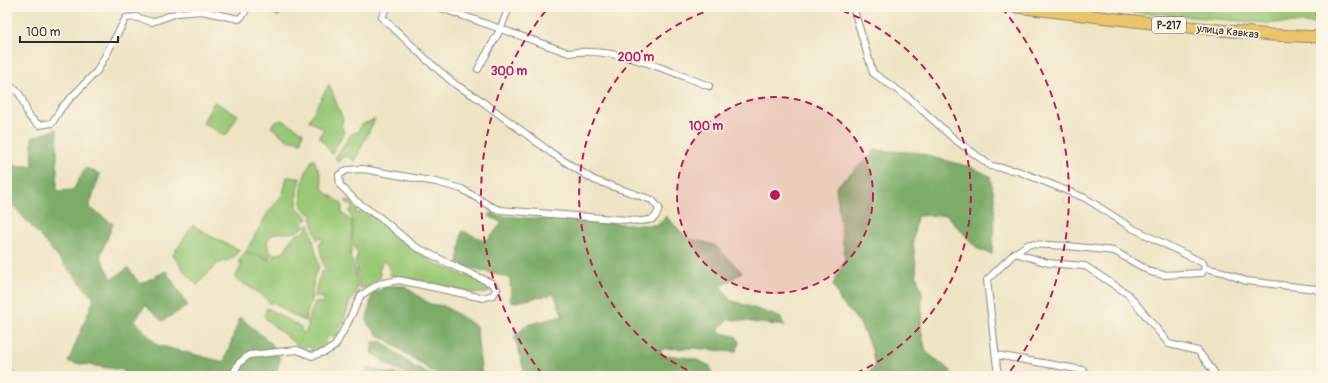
<svg xmlns="http://www.w3.org/2000/svg" width="1328" height="383" viewBox="0 0 1328 383" font-family="Pangolin,sans-serif">
  <style>
    .green { fill: #9ac876; stroke: #627a50 }
    .forest { fill: #7bac67; stroke: #536c49 }
    .lines { fill: none; stroke-linecap: round; stroke-linejoin: round }
    .street-casing { stroke: #8c8878; stroke-width: 8 }
    .highway-casing { stroke: #8c8878; stroke-width: 13 }
    .street { stroke: #fff; stroke-width: 6 }
    .highway { stroke: #edc569; stroke-width: 11 }
    .ring { fill: none; stroke: #c2185b; stroke-width: 2; stroke-dasharray: 7 5 }
    .labels { text-anchor: middle; stroke-width: 3.5; stroke-linejoin: round; paint-order: stroke }
    .shield { fill: #fcf5e5; stroke: #6a6863; stroke-width: 1 }
    .shield-label { font-size: 10px; font-weight: bold; fill: #2b2b2b }
    .street-label { font-size: 11px; fill: #2b2b2b; stroke: #fcf5e5 }
    .centre { fill: #c2185b; stroke: #fcf5e5; stroke-width: 2 }
    .ring-label { font-size: 12px; text-anchor: middle; font-weight: bold; fill: #c2185b; stroke: #fcf5e5; stroke-width: 3.5; stroke-linejoin: round; paint-order: stroke }
  </style>
  <rect width="100%" height="100%" fill="#fcf5e5"/>
  <filter id="ink" filterUnits="userSpaceOnUse"><feTurbulence type="fractalNoise" baseFrequency=".025" numOctaves="2"/><feDisplacementMap in="SourceGraphic" scale="8" xChannelSelector="R" yChannelSelector="G"/><feConvolveMatrix kernelMatrix="1 2 1 2 8 2 1 2 1" color-interpolation-filters="sRGB"/></filter>
  <filter id="wash" filterUnits="userSpaceOnUse"><feTurbulence type="fractalNoise" baseFrequency=".012" numOctaves="4" result="noise"/><feDisplacementMap in="SourceGraphic" scale="16" xChannelSelector="R" yChannelSelector="G"/><feGaussianBlur stdDeviation="0.9" result="paint"/><feColorMatrix in="noise" values="0 0 0 0 0 0 0 0 0 0 0 0 0 0 0 0 0 1.4 0 .05"/><feComposite in="paint" operator="in"/></filter>
  <g filter="url(#wash)">
    <rect width="100%" height="100%" fill="#eee4c4"/>
    <g class="green">
      <polygon points="1085,7 1321,7 1321,23 1266,23 1107,10"/>
      <polygon points="329,84 343,120 341,125 344,132 332,154 319,136 324,129 309,121"/>
      <polygon points="214,102 238,115 226,136 203,123"/>
      <polygon points="375,119 354,162 353,159 346,156 342,158 338,162 335,158 351,134 358,132 361,125"/>
      <polygon points="282,120 303,132 301,142 292,140 290,142 271,127 273,123"/>
      <path d="M 312,160 L 314,160 L 320,173 L 323,190 L 342,204 L 342,213 L 351,221 L 353,228 L 351,236 L 352,249 L 350,256 L 356,271 L 355,277 L 357,291 L 350,301 L 343,323 L 336,337 L 328,336 L 321,351 L 312,353 L 311,347 L 298,346 L 267,320 L 264,315 L 267,308 L 302,328 L 300,331 L 305,333 L 309,324 L 307,323 L 315,302 L 322,303 L 324,300 L 324,298 L 315,297 L 317,283 L 322,271 L 328,271 L 329,269 L 324,267 L 319,245 L 323,240 L 322,238 L 317,239 L 311,217 L 313,216 L 312,213 L 309,214 L 302,207 C 301,188 302,177 312,160 Z"/>
      <path d="M 287,177 L 300,178 L 297,189 L 297,207 L 308,218 L 308,219 L 303,222 L 306,225 C 303,228 299,231 295,232 C 284,235 273,228 267,242 L 268,247 L 268,248 L 272,254 L 269,258 L 246,251 L 267,214 L 283,194 Z"/>
      <path d="M 346,200 L 349,201 L 359,207 L 356,212 L 359,214 L 362,209 L 381,221 L 412,248 L 434,263 L 488,285 L 490,288 L 490,291 L 486,293 L 475,293 L 390,275 L 389,264 L 383,261 L 379,270 L 381,277 L 367,287 L 359,288 L 357,277 L 358,270 L 355,262 L 358,254 C 348,240 357,227 349,211 L 352,208 L 346,202 Z"/>
      <path d="M 309,223 L 319,266 L 314,277 L 311,300 L 305,321 L 287,312 L 272,301 L 270,304 L 267,301 L 268,300 L 258,292 L 257,292 L 235,278 L 242,264 L 238,262 L 245,252 L 270,260 L 273,257 L 274,254 C 286,255 286,246 292,238 C 295,234 300,234 304,232 C 306,230 308,226 309,223 Z"/>
      <polygon points="193,225 210,236 240,250 233,258 217,264 197,285 184,271 173,255"/>
    </g>
    <g class="forest">
      <polygon points="57,129 57,191 73,190 86,168 100,174 89,207 113,224 100,256 112,279 128,268 140,284 166,271 188,306 162,321 145,305 135,321 157,345 224,362 240,317 272,344 280,358 276,376 126,376 123,370 68,362 94,299 13,205 11,166 33,166 32,138"/>
      <polygon points="876,150 921,153 935,158 971,167 990,176 995,201 992,254 978,249 946,215 917,216 913,241 917,277 922,292 921,331 926,352 951,371 950,376 865,376 875,366 872,350 860,323 841,302 833,284 845,260 836,187"/>
      <path d="M 492,212 L 499,216 L 642,225 L 658,225 L 666,216 L 687,238 L 715,245 L 742,272 L 721,287 L 730,300 L 780,317 L 785,326 L 729,319 L 719,328 L 719,332 L 737,337 L 739,343 L 736,352 L 692,348 L 661,349 L 661,355 C 679,356 694,357 710,366 L 712,375 L 711,376 L 521,376 L 525,375 L 515,336 L 527,325 L 563,316 L 554,294 L 511,303 L 510,278 L 458,264 L 462,231 L 486,241 L 502,223 L 489,216 Z"/>
      <polygon points="387,286 404,286 430,304 444,306 476,326 482,376 439,376 376,333 368,325 367,320 372,294"/>
      <polygon points="373,342 382,342 413,366 432,376 367,376 367,367 388,373 410,375 388,365 371,352"/>
    </g>
  </g>
  <g filter="url(#ink)">
    <g class="lines">
      <defs>
        <g id="street">
          <polyline points="271,7 275,9 276,7"/>
          <path d="M 438,7 L 569,53 C 616,46 666,70 709,86"/>
          <polyline points="853,7 873,73 909,98 953,138 991,166 1018,171 1085,198 1132,228 1203,263 1205,268 1202,273 1163,275 1151,272 1114,251 1068,246 1029,244 1015,253 1048,263 1085,266 1128,294 1169,344 1198,351 1217,376"/>
          <polyline points="478,69 500,30 509,7"/>
          <path d="M 7,85 C 24,91 22,104 29,116 C 32,120 36,122 39,125 L 52,123 L 62,107 L 97,71 L 126,18 L 135,17 L 152,22 L 177,13 L 202,11 L 239,19 L 244,14 L 247,7"/>
          <polyline points="1205,268 1223,272 1246,281 1316,289 1321,295"/>
          <polyline points="996,355 1083,370 1087,376"/>
          <polyline points="7,372 15,376"/>
          <path d="M 232,376 L 239,363 L 249,355 L 297,350 L 312,356 L 325,352 L 335,346 L 348,322 L 361,295 L 379,284 L 399,280 L 483,298 L 493,295 L 497,289 L 491,283 L 458,268 L 414,246 L 382,219 L 357,202 L 340,185 L 339,175 L 347,170 L 363,169 L 436,182 L 462,189 L 490,206 L 500,210 L 640,221 C 652,220 656,220 659,208 L 652,200 L 594,180 L 553,154 L 476,97 L 456,85 L 428,61 L 382,17 L 387,7"/>
          <polyline points="998,376 987,280 1015,253"/>
        </g>
        <polyline id="highway" points="1016,7 1168,25 1272,35 1321,37"/>
      </defs>
      <use href="#street" class="street-casing"/>
      <use href="#highway" class="highway-casing"/>
      <use href="#street" class="street"/>
      <use href="#highway" class="highway"/>
    </g>
  </g>
  <circle cx="775" cy="195" r="98" fill="#c2185b" fill-opacity=".12"/>
  <g class="ring">
    <circle cx="775" cy="195" r="98"/>
    <path d="M698 375A196 196 0 0 1 719 7M831 7A196 196 0 0 1 852 375"/>
    <path d="M542 374A294 294 0 0 1 548 8M1002 8A294 294 0 0 1 1008 374"/>
  </g>
  <g class="labels">
    <rect class="shield" x="1152" y="17" width="34" height="16" rx="3"/>
    <g class="shield-label">
      <text x="1169" y="29">Р-217</text>
    </g>
    <g class="street-label">
      <text transform="translate(1228 31) rotate(6)" y="4">улица Кавказ</text>
    </g>
  </g>
  <circle cx="775" cy="195" r="6" class="centre"/>
  <g class="ring-label">
    <text x="636" y="61">200 m</text>
    <text x="509" y="75">300 m</text>
    <text x="706" y="130">100 m</text>
  </g>
  <rect width="1328" height="383" fill="none" stroke="#fcf5e5" stroke-width="24"/>
  <path d="M20 36v6h98v-6" fill="none" stroke="#2b2b2b" stroke-width="2"/>
  <text x="26" y="36" font-size="12" fill="#2b2b2b" stroke="#fcf5e5" stroke-width="3" paint-order="stroke">100 m</text>
</svg>
